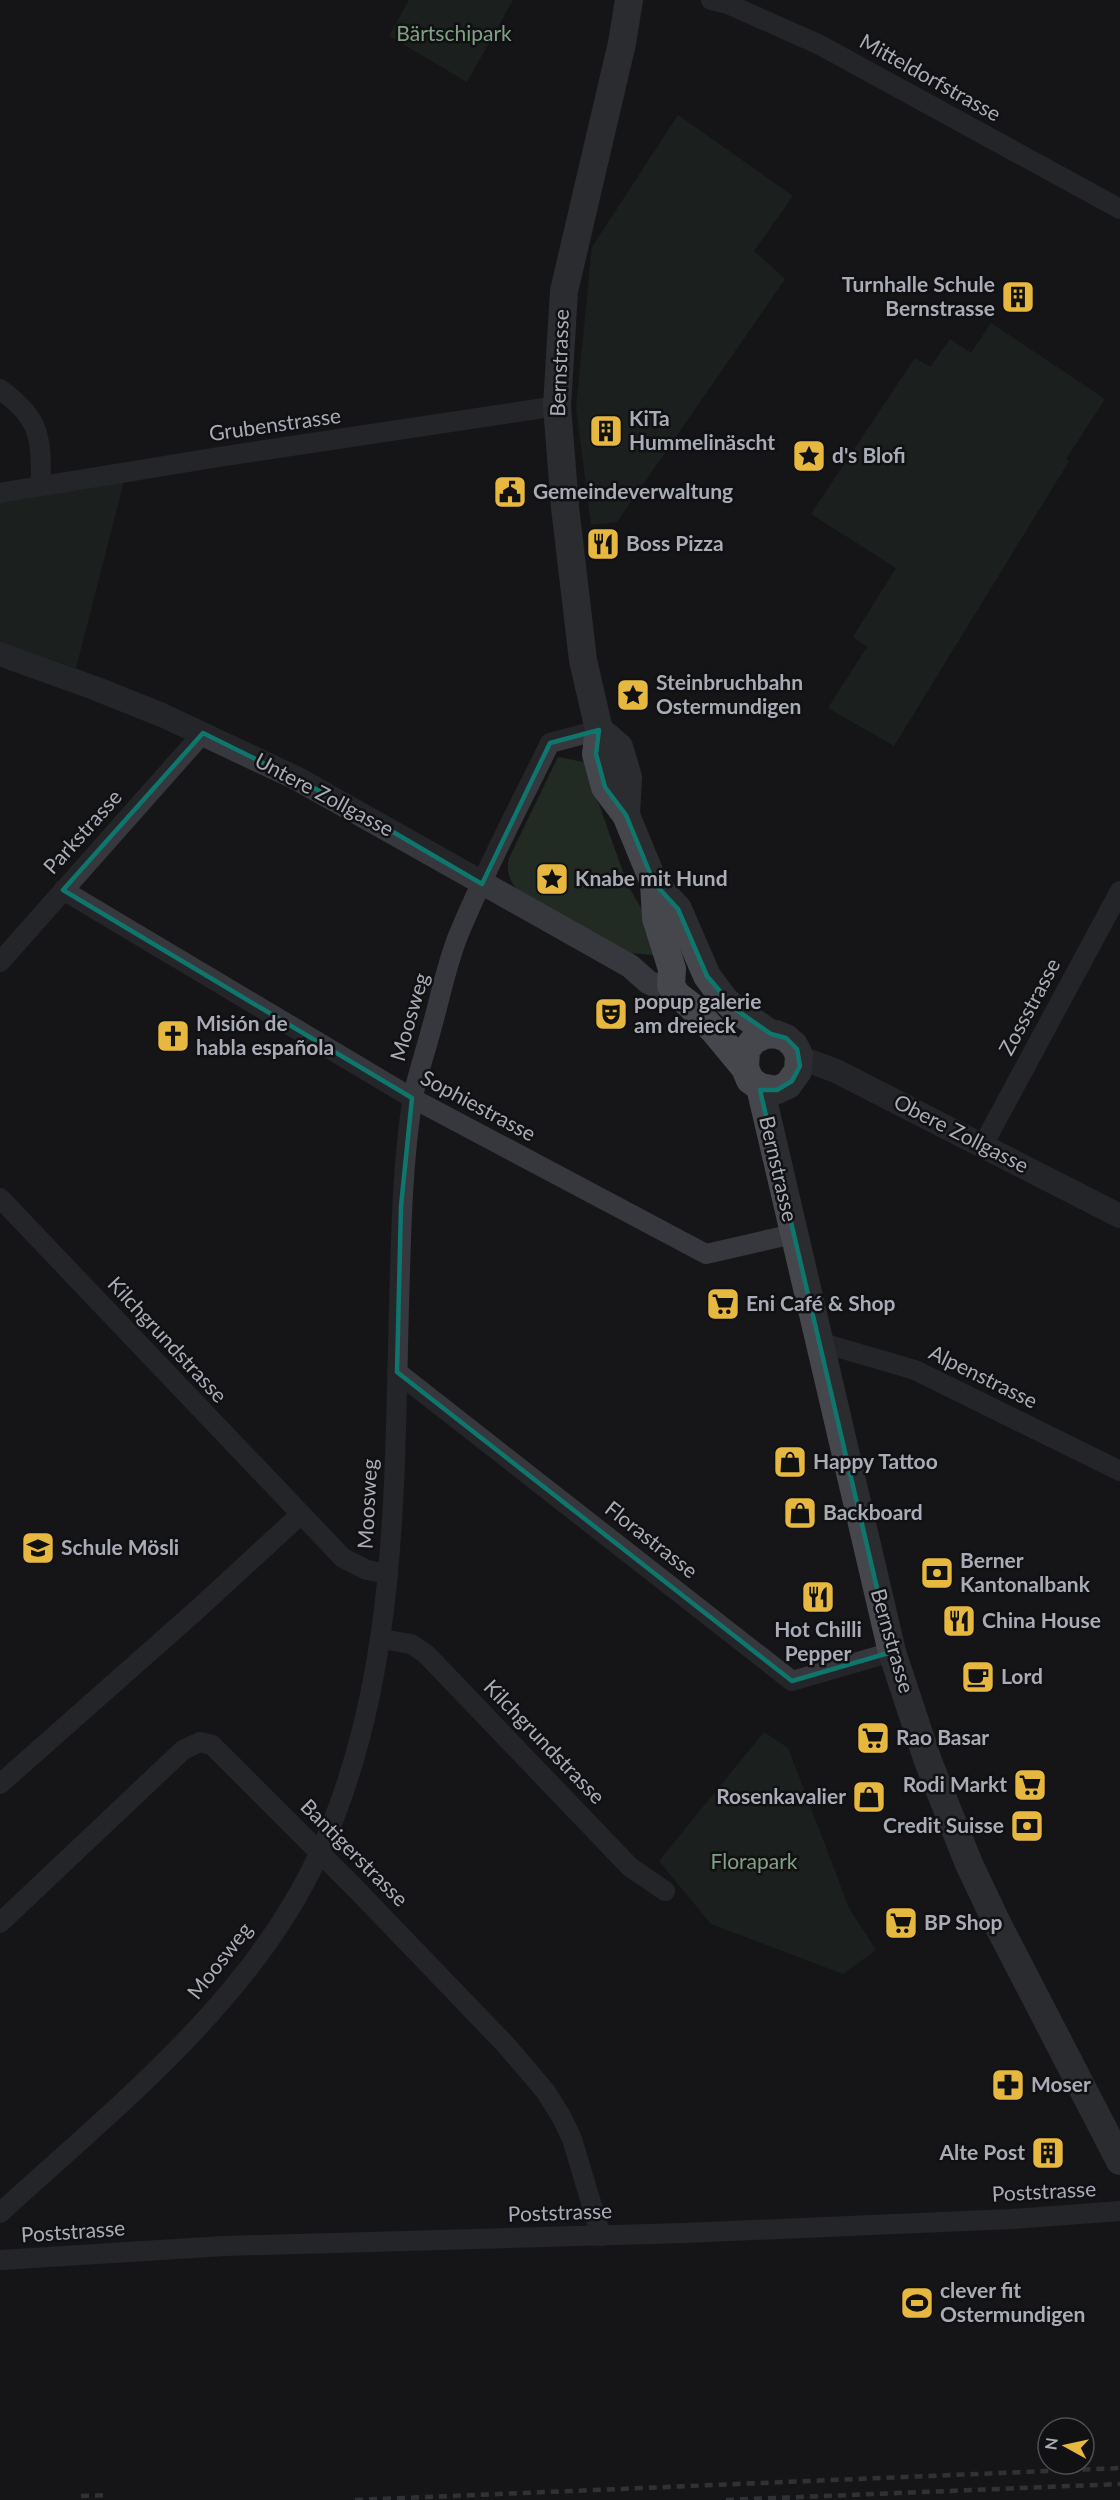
<svg xmlns="http://www.w3.org/2000/svg" width="1120" height="2500" viewBox="0 0 1120 2500" font-family="Lato,sans-serif">
  <style>
    .green { fill: #222a24 }
    .lines { fill: none; stroke-linecap: round; stroke-linejoin: round }
    .minor { stroke: #37383d; stroke-width: 20 }
    .tertiary { stroke: #37383d; stroke-width: 24 }
    .secondary { stroke: #45474c; stroke-width: 28 }
    .rail { stroke: #505257; stroke-width: 4.5; stroke-dasharray: 8 6; stroke-linecap: butt }
    .marked { fill: none; stroke: #0f766e; stroke-width: 4.5; stroke-linejoin: round }
    .labels { text-anchor: middle; stroke-width: 5; stroke-linejoin: round; paint-order: stroke }
    .park-label { font-size: 21px; fill: #81a185; stroke: #111113 }
    .street-label { font-size: 21px; fill: #a9acb7; stroke: #111113 }
    .poi-label { font-size: 21px; font-weight: bold; fill: #a9acb7; stroke: #111113; text-anchor: start }
  </style>
  <rect width="100%" height="100%" fill="#161618"/>
  <g class="green">
    <polygon points="409,0 513,0 467,82 389,36"/>
    <polygon points="678,115 793,196 754,251 785,279 617,522 591,525 576,408 592,247"/>
    <polygon points="991,323 1105,399 1066,459 1069,461 894,746 828,708 867,647 853,637 896,568 811,514 915,358 930,367 950,339 971,353"/>
    <polygon points="124,481 76,668 0,642 0,503"/>
    <path d="M 558,757 L 584,762 L 628,886 L 647,918 L 654,955 L 629,953 L 518,890 C 509,881 506,870 509,858 Z"/>
    <polygon points="764,1732 788,1748 849,1908 876,1950 843,1974 711,1924 659,1861"/>
  </g>
  <g class="lines">
    <g class="minor">
      <polyline points="711,0 728,4 820,45 1120,209"/>
      <path d="M 0,389 C 41,420 41,436 41,485"/>
      <polyline points="0,493 219,457 557,406"/>
      <polyline points="63,890 412,1098 706,1254 793,1234"/>
      <polyline points="0,962 203,733"/>
      <polyline points="983,1145 1120,891"/>
      <polyline points="0,1198 343,1558 367,1570 388,1574"/>
      <polyline points="819,1342 915,1370 1120,1471"/>
      <polyline points="397,1372 792,1681 892,1652"/>
      <polyline points="381,1639 411,1644 426,1654 630,1867 665,1891"/>
      <polyline points="0,1784 199,1608 300,1515"/>
      <polyline points="0,1923 183,1750 200,1742 212,1745 356,1889 506,2045 546,2092 562,2118 572,2139 601,2236"/>
      <path d="M 0,2213 C 116,2107 253,1999 319,1854 C 398,1682 394,1490 399,1306 C 401,1238 402,1169 412,1102 C 416,1078 425,1054 431,1030 C 440,999 446,966 458,936 C 485,870 519,807 550,743 L 599,730"/>
      <polyline points="0,2260 224,2246 684,2233 1012,2219 1120,2211"/>
    </g>
    <g class="tertiary">
      <polyline points="0,654 97,689 162,715 296,778 630,966 648,982 677,995"/>
      <polyline points="800,1060 812,1062 836,1071 1120,1216"/>
    </g>
    <g class="secondary">
      <polyline points="629,0 622,43 564,291 557,406 565,507 583,660 599,730 596,754 605,787 626,815 654,883 656,918 672,969 671,986 677,995 690,1005 716,1033 745,1068 750,1080 760,1087 777,1090 788,1085 798,1071 799,1055 794,1045 786,1038 776,1034 765,1035 754,1040 746,1050 745,1068"/>
      <polyline points="599,730 619,747 628,777 626,815"/>
      <polyline points="654,883 678,909 707,976 724,999 735,1009 771,1034"/>
      <polyline points="760,1087 892,1652 928,1761 969,1864 997,1923 1120,2161"/>
    </g>
    <g class="rail">
      <polyline points="81,2496 108,2495"/>
      <polyline points="355,2500 1120,2468"/>
      <polyline points="726,2500 1120,2484"/>
    </g>
  </g>
  <path d="M0 0H1120V2500H0ZM 599,730 L 596,754 L 605,787 L 626,815 L 654,883 L 678,909 L 707,976 L 735,1009 L 771,1034 L 786,1038 L 797,1049 L 800,1066 L 792,1081 L 777,1090 L 760,1090 L 892,1652 L 792,1681 L 397,1372 L 401,1206 L 412,1098 L 63,890 L 203,733 L 342,802 L 482,884 L 550,743 Z" fill="#161618" fill-opacity=".55" fill-rule="evenodd"/>
  <path class="marked" d="M 599,730 L 596,754 L 605,787 L 626,815 L 654,883 L 678,909 L 707,976 L 735,1009 L 771,1034 L 786,1038 L 797,1049 L 800,1066 L 792,1081 L 777,1090 L 760,1090 L 892,1652 L 792,1681 L 397,1372 L 401,1206 L 412,1098 L 63,890 L 203,733 L 342,802 L 482,884 L 550,743 Z"/>
  <defs>
    <symbol id="building-square" viewBox="-11 -11 22 22"><rect x="-9" y="-9" width="18" height="18" rx="4" fill="#e7b83f" stroke="#111113"/><path d="M-4-6H4V6H1V3H-1V6H-4ZM-2.5-4.3h1.7v1.8h-1.7ZM.8-4.3h1.7v1.8H.8ZM-2.5-1h1.7V.8h-1.7ZM.8-1h1.7V.8H.8Z" fill="#111"/></symbol>
    <symbol id="sight-square" viewBox="-11 -11 22 22"><rect x="-9" y="-9" width="18" height="18" rx="4" fill="#e7b83f" stroke="#111113"/><path d="M0-6L1.8-2.2L6-1.7L2.9 1.2L3.7 5.4L0 3.3L-3.7 5.4L-2.9 1.2L-6-1.7L-1.8-2.2Z" fill="#111"/></symbol>
    <symbol id="civic-square" viewBox="-11 -11 22 22"><rect x="-9" y="-9" width="18" height="18" rx="4" fill="#e7b83f" stroke="#111113"/><path d="M-.6-6.5H3V-4.5H.6V-3L4-1V1h2V6H-6V1h2V-1L-.6-3ZM-1.2 2.5V6h2.4V2.5Z" fill="#111"/></symbol>
    <symbol id="restaurant-square" viewBox="-11 -11 22 22"><rect x="-9" y="-9" width="18" height="18" rx="4" fill="#e7b83f" stroke="#111113"/><path d="M-5-6h1v4h1v-4h1v4h1v-4h1v5L-1.5 .5V6h-2V.5L-5-1ZM5-6V6H3V1.5H1.5Q1.5-4 5-6Z" fill="#111"/></symbol>
    <symbol id="theatre-square" viewBox="-11 -11 22 22"><rect x="-9" y="-9" width="18" height="18" rx="4" fill="#e7b83f" stroke="#111113"/><path d="M-5-5.5Q0-4 5-5.5V0Q5 5 0 6Q-5 5-5 0ZM-3.3-2.5H-1v1.5H-3.3ZM1-2.5H3.3v1.5H1ZM-2.8 1Q0 5.5 2.8 1Z" fill="#111"/></symbol>
    <symbol id="church-square" viewBox="-11 -11 22 22"><rect x="-9" y="-9" width="18" height="18" rx="4" fill="#e7b83f" stroke="#111113"/><path d="M-1.2-6h2.4v3.5h3.3v2.4h-3.3V6h-2.4V-.1h-3.3v-2.4h3.3Z" fill="#111"/></symbol>
    <symbol id="supermarket-square" viewBox="-11 -11 22 22"><rect x="-9" y="-9" width="18" height="18" rx="4" fill="#e7b83f" stroke="#111113"/><path d="M-6-5.5h2.5l.6 2H6L4.5 2H-2.5L-4.4-4H-6ZM-1.5 3.2a1.3 1.3 0 1 0 .1 0ZM3 3.2a1.3 1.3 0 1 0 .1 0Z" fill="#111"/></symbol>
    <symbol id="shop-square" viewBox="-11 -11 22 22"><rect x="-9" y="-9" width="18" height="18" rx="4" fill="#e7b83f" stroke="#111113"/><path d="M-5-2.5h2.3a2.7 3.5 0 0 1 5.4 0H5L5.5 6h-11ZM-1.5-2.5h3a1.5 2.3 0 0 0-3 0Z" fill="#111"/></symbol>
    <symbol id="school-square" viewBox="-11 -11 22 22"><rect x="-9" y="-9" width="18" height="18" rx="4" fill="#e7b83f" stroke="#111113"/><path d="M0-5L7-2L0 1L-7-2ZM-4 1L0 2.5L4 1V4Q0 6-4 4Z" fill="#111"/></symbol>
    <symbol id="bank-square" viewBox="-11 -11 22 22"><rect x="-9" y="-9" width="18" height="18" rx="4" fill="#e7b83f" stroke="#111113"/><path d="M-6-4H6V4H-6ZM0-2.3a2.3 2.3 0 1 0 0 4.6a2.3 2.3 0 1 0 0-4.6Z" fill="#111"/></symbol>
    <symbol id="cafe-square" viewBox="-11 -11 22 22"><rect x="-9" y="-9" width="18" height="18" rx="4" fill="#e7b83f" stroke="#111113"/><path d="M-5.5-4.5H6V0H3Q3 3.5 0 3.5H-2.5Q-5.5 3.5-5.5 0ZM3-3.2v2h1.7v-2ZM-6 4.5H4V6H-6Z" fill="#111"/></symbol>
    <symbol id="pharmacy-square" viewBox="-11 -11 22 22"><rect x="-9" y="-9" width="18" height="18" rx="4" fill="#e7b83f" stroke="#111113"/><path d="M-2-6h4v4h4v4h-4v4h-4v-4h-4v-4h4Z" fill="#111"/></symbol>
    <symbol id="stadium-square" viewBox="-11 -11 22 22"><rect x="-9" y="-9" width="18" height="18" rx="4" fill="#e7b83f" stroke="#111113"/><path d="M0-5a6.5 5 0 1 0 0 10a6.5 5 0 1 0 0-10ZM-3.5-1.8h7v3.6h-7Z" fill="#111"/></symbol>
  </defs>
  <g fill-rule="evenodd">
    <use href="#building-square" x="999" y="278" width="38" height="38"/>
    <use href="#building-square" x="587" y="412" width="38" height="38"/>
    <use href="#sight-square" x="790" y="437" width="38" height="38"/>
    <use href="#civic-square" x="491" y="473" width="38" height="38"/>
    <use href="#restaurant-square" x="584" y="525" width="38" height="38"/>
    <use href="#sight-square" x="614" y="676" width="38" height="38"/>
    <use href="#sight-square" x="533" y="860" width="38" height="38"/>
    <use href="#theatre-square" x="592" y="995" width="38" height="38"/>
    <use href="#church-square" x="154" y="1017" width="38" height="38"/>
    <use href="#supermarket-square" x="704" y="1285" width="38" height="38"/>
    <use href="#shop-square" x="771" y="1443" width="38" height="38"/>
    <use href="#shop-square" x="781" y="1494" width="38" height="38"/>
    <use href="#school-square" x="19" y="1529" width="38" height="38"/>
    <use href="#bank-square" x="918" y="1554" width="38" height="38"/>
    <use href="#restaurant-square" x="799" y="1578" width="38" height="38"/>
    <use href="#restaurant-square" x="940" y="1602" width="38" height="38"/>
    <use href="#cafe-square" x="959" y="1658" width="38" height="38"/>
    <use href="#supermarket-square" x="854" y="1719" width="38" height="38"/>
    <use href="#supermarket-square" x="1011" y="1766" width="38" height="38"/>
    <use href="#shop-square" x="850" y="1778" width="38" height="38"/>
    <use href="#bank-square" x="1008" y="1807" width="38" height="38"/>
    <use href="#supermarket-square" x="882" y="1904" width="38" height="38"/>
    <use href="#pharmacy-square" x="989" y="2066" width="38" height="38"/>
    <use href="#building-square" x="1029" y="2134" width="38" height="38"/>
    <use href="#stadium-square" x="898" y="2284" width="38" height="38"/>
  </g>
  <g class="labels">
    <g class="park-label">
      <text x="454" y="41">Bärtschipark</text>
      <text x="754" y="1869">Florapark</text>
    </g>
    <g class="street-label">
      <text transform="translate(930 78) rotate(29)" y="7">Mitteldorfstrasse</text>
      <text transform="translate(560 363) rotate(-88)" y="7">Bernstrasse</text>
      <text transform="translate(275 425) rotate(-8)" y="7">Grubenstrasse</text>
      <text transform="translate(324 795) rotate(28)" y="7">Untere Zollgasse</text>
      <text transform="translate(83 832) rotate(-48)" y="7">Parkstrasse</text>
      <text transform="translate(1030 1007) rotate(-62)" y="7">Zossstrasse</text>
      <text transform="translate(410 1017) rotate(-74)" y="7">Moosweg</text>
      <text transform="translate(478 1106) rotate(28)" y="7">Sophiestrasse</text>
      <text transform="translate(961 1134) rotate(27)" y="7">Obere Zollgasse</text>
      <text transform="translate(778 1169) rotate(77)" y="7">Bernstrasse</text>
      <text transform="translate(167 1340) rotate(47)" y="7">Kilchgrundstrasse</text>
      <text transform="translate(983 1377) rotate(26)" y="7">Alpenstrasse</text>
      <text transform="translate(368 1504) rotate(-87)" y="7">Moosweg</text>
      <text transform="translate(651 1540) rotate(38)" y="7">Florastrasse</text>
      <text transform="translate(892 1641) rotate(74)" y="7">Bernstrasse</text>
      <text transform="translate(544 1742) rotate(46)" y="7">Kilchgrundstrasse</text>
      <text transform="translate(354 1853) rotate(45)" y="7">Bantigerstrasse</text>
      <text transform="translate(220 1961) rotate(-52)" y="7">Moosweg</text>
      <text transform="translate(1044 2192) rotate(-3)" y="7">Poststrasse</text>
      <text transform="translate(560 2213) rotate(-2)" y="7">Poststrasse</text>
      <text transform="translate(73 2232) rotate(-4)" y="7">Poststrasse</text>
    </g>
    <g class="poi-label">
      <text x="995" y="292" text-anchor="end">Turnhalle Schule<tspan x="995" dy="24">Bernstrasse</tspan></text>
      <text x="629" y="426">KiTa<tspan x="629" dy="24">Hummelinäscht</tspan></text>
      <text x="832" y="463">d's Blofi</text>
      <text x="533" y="499">Gemeindeverwaltung</text>
      <text x="626" y="551">Boss Pizza</text>
      <text x="656" y="690">Steinbruchbahn<tspan x="656" dy="24">Ostermundigen</tspan></text>
      <text x="575" y="886">Knabe mit Hund</text>
      <text x="634" y="1009">popup galerie<tspan x="634" dy="24">am dreieck</tspan></text>
      <text x="196" y="1031">Misión de<tspan x="196" dy="24">habla española</tspan></text>
      <text x="746" y="1311">Eni Café &amp; Shop</text>
      <text x="813" y="1469">Happy Tattoo</text>
      <text x="823" y="1520">Backboard</text>
      <text x="61" y="1555">Schule Mösli</text>
      <text x="960" y="1568">Berner<tspan x="960" dy="24">Kantonalbank</tspan></text>
      <text x="982" y="1628">China House</text>
      <text x="818" y="1637" text-anchor="middle">Hot Chilli<tspan x="818" dy="24">Pepper</tspan></text>
      <text x="1001" y="1684">Lord</text>
      <text x="896" y="1745">Rao Basar</text>
      <text x="1007" y="1792" text-anchor="end">Rodi Markt</text>
      <text x="846" y="1804" text-anchor="end">Rosenkavalier</text>
      <text x="1004" y="1833" text-anchor="end">Credit Suisse</text>
      <text x="924" y="1930">BP Shop</text>
      <text x="1031" y="2092">Moser</text>
      <text x="1025" y="2160" text-anchor="end">Alte Post</text>
      <text x="940" y="2298">clever fit<tspan x="940" dy="24">Ostermundigen</tspan></text>
    </g>
  </g>
  <g transform="translate(1066 2446) rotate(278)"><circle r="28" fill="#111113" stroke="#4e4f55" stroke-width="1.5"/>
  <path d="M0-4.5L10 22L0 15L-10 22Z" fill="#e7b83f"/>
  <text y="-9" font-size="16" font-weight="bold" text-anchor="middle" fill="#a9acb7">N</text>
  </g>
</svg>
